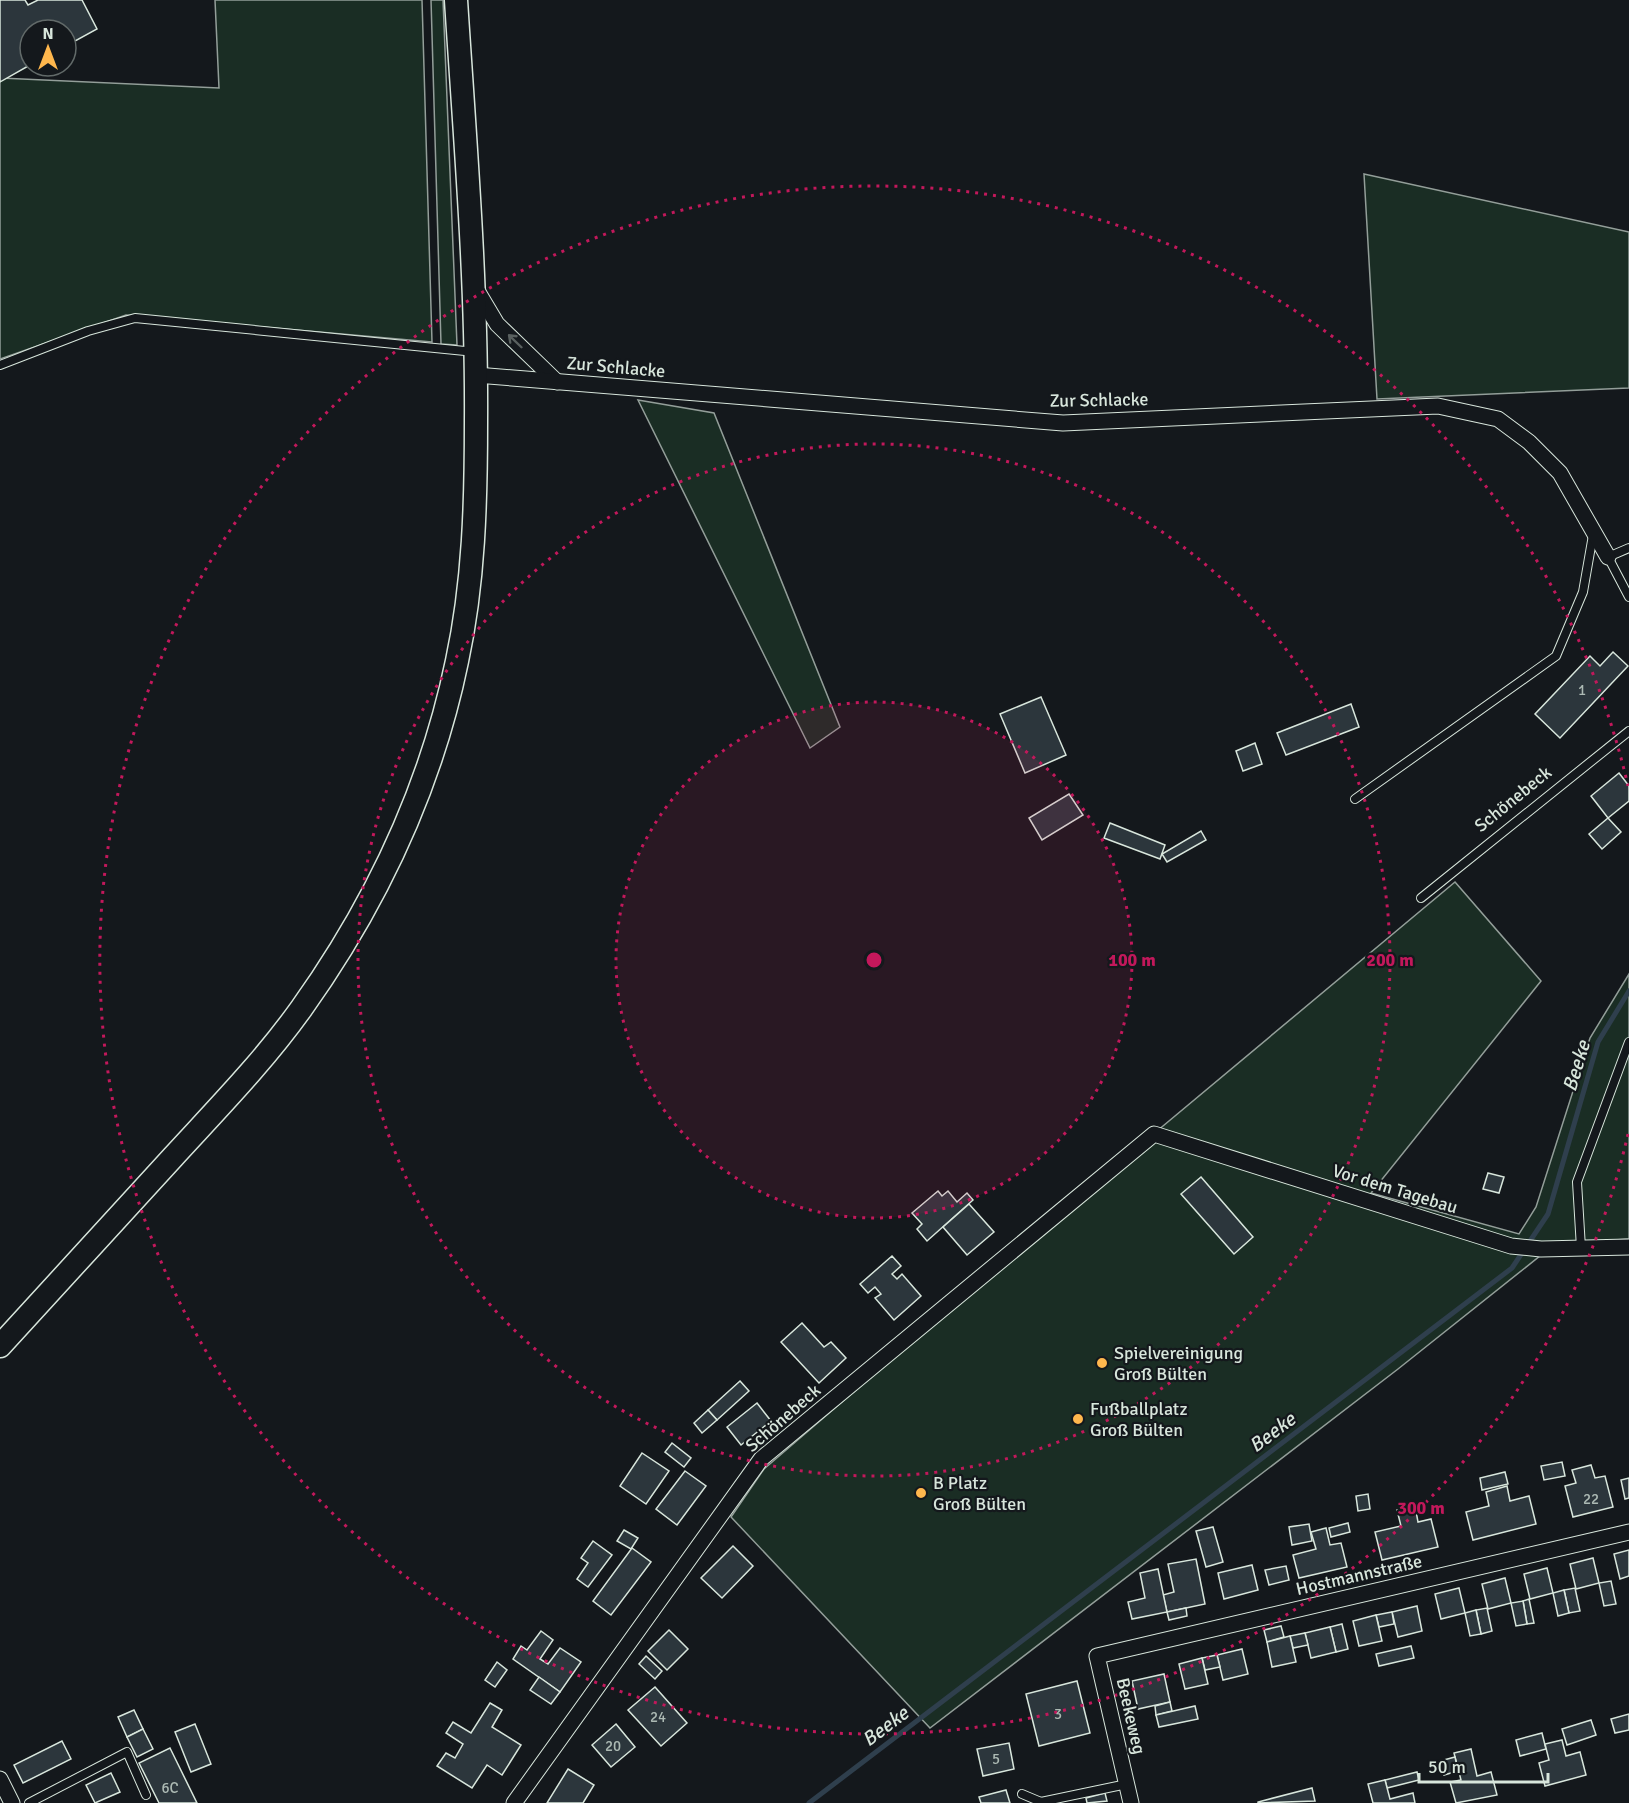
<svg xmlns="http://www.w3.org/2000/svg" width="1629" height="1803" viewBox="0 0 1629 1803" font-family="Signika,sans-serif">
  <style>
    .green { fill: #1a2d24; stroke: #939e99; stroke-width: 1.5 }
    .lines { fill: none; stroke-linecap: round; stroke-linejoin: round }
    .stream { stroke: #2f3f4d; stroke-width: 5 }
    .building { fill: #2c363c; stroke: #d8e6dc; stroke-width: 1.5 }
    .lane-casing { stroke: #d8e6dc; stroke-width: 10 }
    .street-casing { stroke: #d8e6dc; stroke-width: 17 }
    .secondary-casing { stroke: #d8e6dc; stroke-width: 25 }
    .lane { stroke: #14181c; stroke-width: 8 }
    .street { stroke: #14181c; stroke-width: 15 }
    .secondary { stroke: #14181c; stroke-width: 22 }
    .oneway { stroke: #59605f }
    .ring { fill: none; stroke: #c2185b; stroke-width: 3; stroke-dasharray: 3 6 }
    .poi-dot { fill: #ffb74d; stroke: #14181c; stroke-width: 2 }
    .labels { text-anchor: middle; stroke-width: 4.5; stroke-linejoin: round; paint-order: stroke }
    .number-label { font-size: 15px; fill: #adbab4 }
    .street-label { font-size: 18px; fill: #d8e6dc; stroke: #14181c }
    .poi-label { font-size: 18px; fill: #d8e6dc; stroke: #14181c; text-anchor: start }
    .water-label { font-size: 20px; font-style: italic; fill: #d8e6dc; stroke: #14181c }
    .centre { fill: #c2185b; stroke: #14181c; stroke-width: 3 }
    .ring-label { font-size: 18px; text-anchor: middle; font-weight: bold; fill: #c2185b; stroke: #14181c; stroke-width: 4.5; stroke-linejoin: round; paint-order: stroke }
  </style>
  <rect width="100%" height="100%" fill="#14181c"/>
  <g class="green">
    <polygon points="215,0 422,0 432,342 126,315 0,359 0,78 219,88"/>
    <polygon points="431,0 443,0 457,345 441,344"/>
    <polygon points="1364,174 1629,232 1629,388 1377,399"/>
    <polygon points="638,400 714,413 840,727 810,748"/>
    <polygon points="1455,882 1541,981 1371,1193 1519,1234 1536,1207 1590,1038 1629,974 1629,1239 1555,1244 1398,1369 930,1728 731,1517 764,1469 1157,1131"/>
  </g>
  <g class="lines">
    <polyline class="stream" points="809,1803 1512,1268 1548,1214 1598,1042 1629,991"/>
  </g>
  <g class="building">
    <polygon points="0,0 25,0 28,5 38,0 82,0 97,29 66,46 66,30 30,30 30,65 0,82"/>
    <polygon points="1613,652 1628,666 1560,738 1535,714 1590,656 1600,666"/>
    <polygon points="1041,697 1066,755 1025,773 1000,714"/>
    <polygon points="1351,704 1359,727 1286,755 1277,733"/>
    <polygon points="1255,743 1262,764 1243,771 1236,751"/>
    <polygon points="1619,773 1629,786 1629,801 1608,818 1591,796"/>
    <polygon points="1069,794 1083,815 1042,840 1029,818"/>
    <polygon points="1608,818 1621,832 1602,849 1589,834"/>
    <polygon points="1110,823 1165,845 1160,859 1104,838"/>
    <polygon points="1201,831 1206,840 1167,862 1162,854"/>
    <polygon points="1488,1173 1504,1177 1499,1193 1483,1189"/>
    <polygon points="1201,1177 1253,1237 1234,1254 1181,1194"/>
    <polygon points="938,1191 942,1196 948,1191 957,1202 967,1193 973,1200 927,1241 917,1229 922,1224 912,1213"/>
    <polygon points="969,1204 994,1232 967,1255 943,1227"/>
    <polygon points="892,1256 901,1266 892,1274 897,1279 902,1274 921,1296 894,1320 875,1298 881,1294 875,1287 868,1293 860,1284"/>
    <polygon points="802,1323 824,1347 831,1342 846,1358 819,1383 781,1342"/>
    <polygon points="740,1381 749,1391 717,1420 708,1410"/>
    <polygon points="757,1403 771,1421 741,1445 727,1427"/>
    <polygon points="708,1410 717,1420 702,1433 694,1423"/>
    <polygon points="672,1443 691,1458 684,1467 665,1452"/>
    <polygon points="642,1453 669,1471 646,1504 620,1486"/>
    <polygon points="1562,1462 1565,1476 1544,1480 1541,1466"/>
    <polygon points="1591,1465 1595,1478 1605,1476 1613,1507 1573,1517 1565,1486 1576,1483 1572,1470"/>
    <polygon points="685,1471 706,1486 677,1525 656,1509"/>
    <polygon points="1505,1472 1508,1484 1482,1490 1480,1478"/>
    <polygon points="1629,1478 1629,1498 1625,1499 1621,1480"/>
    <polygon points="1507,1486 1510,1501 1529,1496 1536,1524 1473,1540 1466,1512 1489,1506 1486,1492"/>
    <polygon points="1368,1494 1370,1509 1358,1511 1356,1496"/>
    <polygon points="1415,1506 1418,1522 1431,1519 1438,1547 1382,1560 1375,1532 1401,1526 1397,1510"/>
    <polygon points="1348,1523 1350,1532 1331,1537 1329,1528"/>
    <polygon points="1309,1524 1312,1541 1292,1545 1289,1527"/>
    <polygon points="1213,1527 1223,1562 1206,1567 1196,1531"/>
    <polygon points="1326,1528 1330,1545 1341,1543 1347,1567 1299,1578 1293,1555 1316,1549 1311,1532"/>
    <polygon points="624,1530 638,1538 631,1549 617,1541"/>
    <polygon points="593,1541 612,1555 588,1587 577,1579 588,1563 581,1558"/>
    <polygon points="733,1546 753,1566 722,1598 701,1578"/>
    <polygon points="632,1548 651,1562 611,1615 593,1601"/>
    <polygon points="1629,1550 1629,1576 1620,1579 1614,1554"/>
    <polygon points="1593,1558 1599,1583 1576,1589 1570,1564"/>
    <polygon points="1196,1559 1205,1604 1167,1612 1163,1595 1174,1592 1168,1564"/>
    <polygon points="1252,1565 1258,1590 1224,1599 1218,1573"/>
    <polygon points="1286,1566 1289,1580 1269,1585 1265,1570"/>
    <polygon points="1547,1568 1553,1593 1530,1599 1524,1574"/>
    <polygon points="1158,1569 1167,1612 1132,1619 1128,1602 1145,1598 1140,1573"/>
    <polygon points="1505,1578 1511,1603 1488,1609 1482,1584"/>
    <polygon points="1611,1581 1616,1604 1604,1606 1599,1583"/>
    <polygon points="1459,1588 1465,1613 1441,1619 1435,1594"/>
    <polygon points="1575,1588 1580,1611 1569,1613 1564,1590"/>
    <polygon points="1564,1590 1569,1613 1558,1616 1553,1593"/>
    <polygon points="1529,1599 1534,1623 1527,1624 1523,1601"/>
    <polygon points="1523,1601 1527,1624 1516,1626 1511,1603"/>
    <polygon points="1417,1606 1422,1631 1398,1637 1392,1612"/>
    <polygon points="1186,1608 1187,1616 1169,1620 1167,1612"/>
    <polygon points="1487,1608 1492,1631 1481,1634 1476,1610"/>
    <polygon points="1476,1610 1481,1634 1470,1636 1465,1613"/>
    <polygon points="1392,1612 1394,1624 1379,1627 1376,1615"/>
    <polygon points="1376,1615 1382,1641 1359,1646 1353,1621"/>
    <polygon points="1342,1624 1348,1649 1336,1652 1330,1627"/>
    <polygon points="1281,1626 1284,1637 1267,1642 1264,1630"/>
    <polygon points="1330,1627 1336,1652 1311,1658 1305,1633"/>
    <polygon points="669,1630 688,1649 667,1670 648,1651"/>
    <polygon points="541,1631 553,1640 540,1659 548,1664 560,1648 581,1662 560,1692 513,1659 521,1646 527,1650"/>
    <polygon points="1305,1633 1308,1645 1293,1648 1290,1636"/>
    <polygon points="1290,1636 1296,1662 1272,1667 1267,1642"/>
    <polygon points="1411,1646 1414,1658 1379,1666 1376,1654"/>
    <polygon points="1242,1649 1248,1674 1223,1680 1217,1655"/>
    <polygon points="1217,1655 1220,1667 1205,1670 1202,1658"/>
    <polygon points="646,1656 662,1671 655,1679 639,1664"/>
    <polygon points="1202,1658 1208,1684 1185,1689 1179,1664"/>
    <polygon points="497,1662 507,1670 495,1687 485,1680"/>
    <polygon points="1164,1674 1170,1702 1138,1709 1132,1681"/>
    <polygon points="539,1677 560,1692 551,1704 530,1690"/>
    <polygon points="1077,1681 1090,1733 1039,1746 1026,1694"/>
    <polygon points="655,1687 687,1723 661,1746 628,1710"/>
    <polygon points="1170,1702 1172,1711 1156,1715 1155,1706"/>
    <polygon points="490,1703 502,1710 492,1727 521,1745 502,1775 487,1765 472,1788 437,1766 446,1753 455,1758 463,1744 446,1733 453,1722 471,1733"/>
    <polygon points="1195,1706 1198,1719 1159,1727 1156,1715"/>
    <polygon points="134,1710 143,1729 127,1737 118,1717"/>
    <polygon points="1629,1714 1629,1730 1615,1733 1611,1719"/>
    <polygon points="1591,1720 1596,1735 1567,1745 1562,1729"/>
    <polygon points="195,1724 211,1764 191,1772 175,1732"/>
    <polygon points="616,1724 635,1747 611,1767 592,1745"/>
    <polygon points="143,1729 153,1749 137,1757 127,1737"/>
    <polygon points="1542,1733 1546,1749 1520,1756 1516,1740"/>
    <polygon points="1562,1740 1566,1756 1580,1752 1586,1775 1545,1786 1539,1763 1549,1760 1545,1744"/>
    <polygon points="62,1741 71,1759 23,1783 14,1765"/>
    <polygon points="1009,1743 1014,1769 983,1776 977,1749"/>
    <polygon points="170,1748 197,1803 159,1803 139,1763"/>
    <polygon points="1471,1749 1477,1776 1491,1772 1497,1795 1456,1803 1450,1782 1461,1780 1454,1753"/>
    <polygon points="1455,1757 1458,1771 1444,1775 1440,1761"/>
    <polygon points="568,1769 594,1785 583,1803 547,1803"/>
    <polygon points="1417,1772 1419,1780 1387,1788 1385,1780"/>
    <polygon points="111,1773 120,1792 95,1803 86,1785"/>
    <polygon points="1385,1780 1390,1799 1413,1793 1415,1803 1373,1803 1368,1784"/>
    <polygon points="1312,1788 1315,1801 1258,1803 1258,1802"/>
    <polygon points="1006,1790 1010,1803 981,1803 979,1797"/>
    <polygon points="1105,1793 1107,1801 1087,1803 1086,1798"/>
  </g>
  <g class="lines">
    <defs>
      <g id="lane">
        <polyline points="0,365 88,331 135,318 475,352"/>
        <polyline points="1629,548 1608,557 1629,597"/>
        <polyline points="1355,799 1556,656 1583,592 1593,535"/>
        <polyline points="1421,898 1629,731"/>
        <polyline points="1581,1248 1577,1182 1629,1042"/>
        <polyline points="1022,1794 1041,1802 1127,1784"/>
        <polyline points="29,1803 127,1752 146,1795"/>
      </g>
      <g id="street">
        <polyline points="475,287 497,324 557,382"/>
        <polyline points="476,375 1063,423 1438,406 1498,419 1529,442 1560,473 1608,557"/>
        <polyline points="0,1779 12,1803"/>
        <polyline points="514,1803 761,1459 1154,1134 1511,1246 1541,1249 1629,1247"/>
        <polyline points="1131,1803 1097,1656 1629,1532"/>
      </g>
      <path id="secondary" d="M 0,1346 C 58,1283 115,1220 173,1157 C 217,1109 263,1062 301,1009 C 376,904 431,787 457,661 C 474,582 476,502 476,421 C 477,281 465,140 456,0"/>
    </defs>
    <use href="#lane" class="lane-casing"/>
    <use href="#street" class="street-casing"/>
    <use href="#secondary" class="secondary-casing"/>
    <use href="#lane" class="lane"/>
    <use href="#street" class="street"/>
    <use href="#secondary" class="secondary"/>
  </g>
  <defs><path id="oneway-shaft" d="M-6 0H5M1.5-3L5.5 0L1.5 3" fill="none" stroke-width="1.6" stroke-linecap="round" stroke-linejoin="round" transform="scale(1.5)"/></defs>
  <use class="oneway" href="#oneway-shaft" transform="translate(515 341) rotate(-136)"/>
  <circle cx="874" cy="960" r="258" fill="#c2185b" fill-opacity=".12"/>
  <g class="ring">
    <circle cx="874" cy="960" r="258"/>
    <circle cx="874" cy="960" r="516"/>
    <path d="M1628 1134A774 774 0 1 1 1628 786"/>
  </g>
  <g class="poi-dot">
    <circle cx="1102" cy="1363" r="6"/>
    <circle cx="1078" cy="1419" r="6"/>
    <circle cx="921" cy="1493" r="6"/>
  </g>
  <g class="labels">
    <g class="number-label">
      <text x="1582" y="695">1</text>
      <text x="1591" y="1504">22</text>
      <text x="1058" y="1719">3</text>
      <text x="658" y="1722">24</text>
      <text x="613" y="1751">20</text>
      <text x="996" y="1764">5</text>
      <text x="170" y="1793">6C</text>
    </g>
    <g class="street-label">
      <text transform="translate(616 367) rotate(5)" y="6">Zur Schlacke</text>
      <text transform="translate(1099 400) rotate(-1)" y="6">Zur Schlacke</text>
      <text transform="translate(1513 799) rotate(-39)" y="6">Schönebeck</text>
      <text transform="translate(1395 1189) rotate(17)" y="6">Vor dem Tagebau</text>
      <text transform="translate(783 1418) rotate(-41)" y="6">Schönebeck</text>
      <text transform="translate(1359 1575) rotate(-13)" y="6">Hostmannstraße</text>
      <text transform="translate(1131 1716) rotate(77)" y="6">Beekeweg</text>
    </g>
    <g class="poi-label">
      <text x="1114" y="1359">Spielvereinigung<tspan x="1114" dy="21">Groß Bülten</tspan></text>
      <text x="1090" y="1415">Fußballplatz<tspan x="1090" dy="21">Groß Bülten</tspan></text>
      <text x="933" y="1489">B Platz<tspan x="933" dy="21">Groß Bülten</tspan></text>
    </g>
    <g class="water-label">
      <text transform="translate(1576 1066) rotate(-73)" y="7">Beeke</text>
      <text transform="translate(1272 1432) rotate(-37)" y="7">Beeke</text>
      <text transform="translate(885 1726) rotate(-37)" y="7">Beeke</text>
    </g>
  </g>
  <circle cx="874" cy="960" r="9" class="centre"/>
  <g class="ring-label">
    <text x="1132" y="966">100 m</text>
    <text x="1390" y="966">200 m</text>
    <text x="1421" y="1514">300 m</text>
  </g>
  <g transform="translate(48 48)"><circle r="28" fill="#14181c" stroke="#626a69" stroke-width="1.5"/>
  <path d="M0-4.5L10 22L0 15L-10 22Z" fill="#ffb74d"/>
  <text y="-9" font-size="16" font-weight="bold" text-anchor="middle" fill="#d8e6dc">N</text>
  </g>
  <path d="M1419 1773v9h129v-9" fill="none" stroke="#d8e6dc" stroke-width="3"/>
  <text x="1428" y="1773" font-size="18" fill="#d8e6dc" stroke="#14181c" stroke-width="4.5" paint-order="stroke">50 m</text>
</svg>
